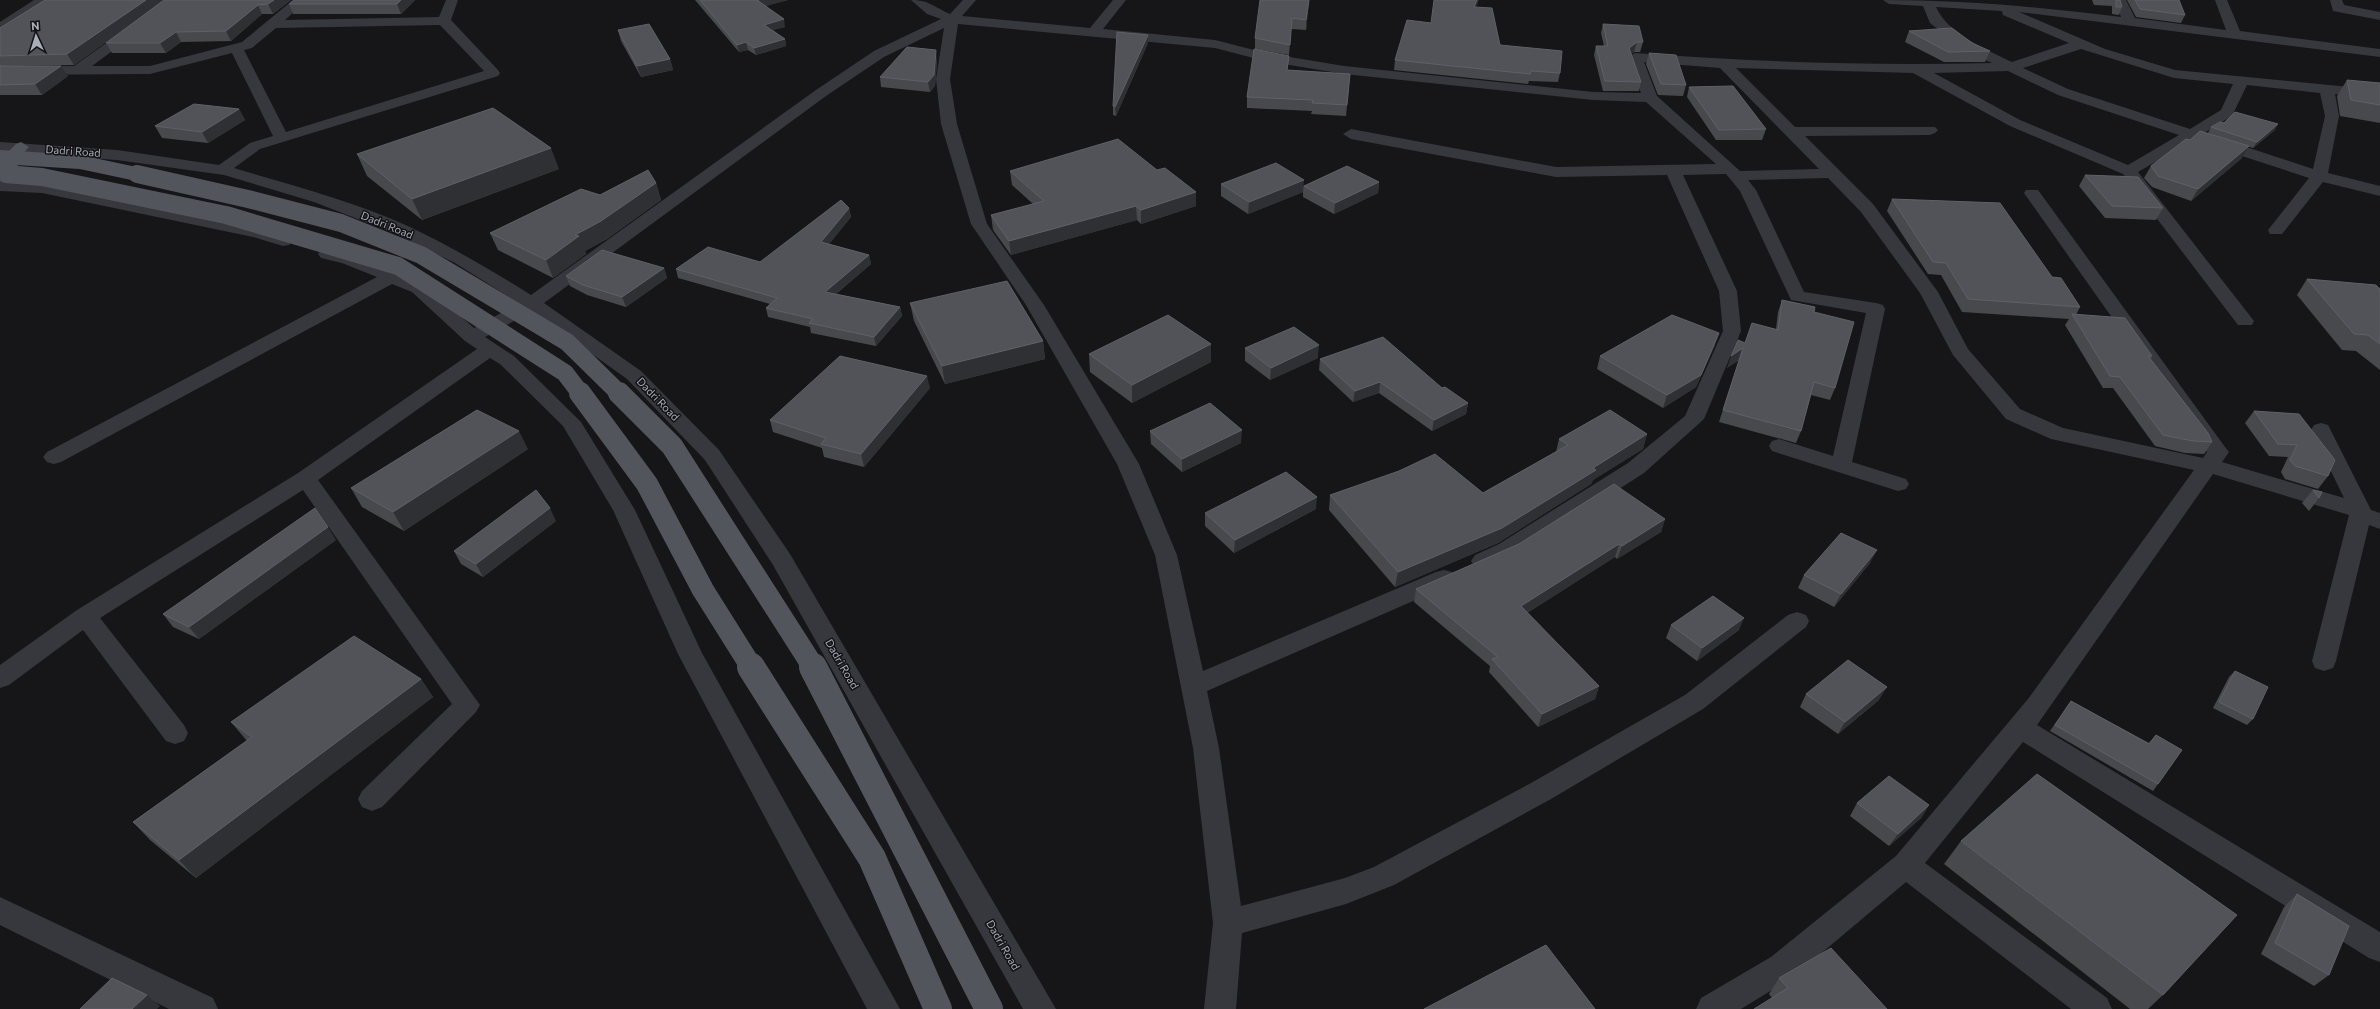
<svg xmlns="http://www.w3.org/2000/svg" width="2380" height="1009" viewBox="0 0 2380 1009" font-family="Commissioner,sans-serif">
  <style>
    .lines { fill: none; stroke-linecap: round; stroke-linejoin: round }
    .minor { fill: #37383d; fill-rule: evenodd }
    .major { fill: #53555c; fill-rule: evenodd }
    .major-bridge-far3 { stroke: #53555c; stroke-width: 14 }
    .major-bridge-far2 { stroke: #53555c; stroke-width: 18 }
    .major-bridge-far1 { stroke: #53555c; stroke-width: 22 }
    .major-bridge { stroke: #53555c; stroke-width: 28 }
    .wall { fill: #47494d }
    .shaded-wall { fill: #2f3033 }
    .building { fill: #525359; stroke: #5f6168 }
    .labels { text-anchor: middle; stroke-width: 3; stroke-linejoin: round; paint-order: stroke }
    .street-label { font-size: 11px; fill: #a8adb8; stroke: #111113 }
  </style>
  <rect width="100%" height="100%" fill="#161618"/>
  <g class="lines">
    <g class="minor">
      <polygon points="34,0 49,0 0,32 0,22"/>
      <path d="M 167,0 L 181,0 L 92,66 L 150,66 L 242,42 L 293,0 L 307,0 L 285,20 L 439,17 L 446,0 L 458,0 L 451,20 L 498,70 L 500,73 L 498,76 L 260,149 L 234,168 C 293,186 354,201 410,227 C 452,247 491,270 531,295 L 816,90 L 874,51 L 941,19 L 927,14 L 911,0 C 929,0 934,7 950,14 L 963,0 L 976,0 L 962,16 L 1090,28 L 1113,0 L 1126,0 L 1103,29 L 1215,40 L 1266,53 L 1344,66 L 1593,92 L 1641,93 L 1628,57 L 1635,53 C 1754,62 1873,66 1992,63 L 1968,52 L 1930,23 L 1923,6 L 1889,4 L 1883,0 C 1963,0 2041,7 2121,17 L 2114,0 L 2126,0 L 2135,18 L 2226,30 L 2215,0 L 2227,0 L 2240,31 L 2380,49 L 2380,57 L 2019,12 L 2105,49 L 2175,70 L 2380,90 L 2380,98 L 2335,94 L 2339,116 L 2328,173 L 2380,186 L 2380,196 L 2323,182 L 2282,234 L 2270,234 L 2268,230 L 2309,178 L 2193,140 L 2138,172 L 2254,321 L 2252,325 L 2238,325 L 2123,174 L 2010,126 L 1913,73 L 1736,68 L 1795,127 L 1935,127 L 1938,130 L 1935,133 L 1930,135 L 1805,136 L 1873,204 L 1938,292 L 1968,349 L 2020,409 L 2063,428 L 2203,458 L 2207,452 L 2024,193 L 2026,190 L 2038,190 L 2225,447 L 2229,452 L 2222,462 L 2344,498 L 2311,430 L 2314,425 L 2321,423 L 2328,425 L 2371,510 L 2380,513 L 2380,529 L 2369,525 L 2336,661 L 2333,668 L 2324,671 L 2315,668 L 2312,661 L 2349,515 L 2213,474 L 2037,725 L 2380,932 L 2380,962 L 2369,958 L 2023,742 L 1925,863 L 2107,998 L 2112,1009 L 2071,1009 L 1906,882 L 1793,977 L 1741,1009 L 1696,1009 L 1701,998 L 1771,957 L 1896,856 L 2028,699 L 2194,470 L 2051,439 L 2006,419 L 1953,355 L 1920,293 L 1861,212 L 1828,178 L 1748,180 L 1756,190 L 1804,292 L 1876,303 L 1883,305 L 1885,309 L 1852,462 L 1906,479 L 1909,484 L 1906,489 L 1898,491 L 1772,451 L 1769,446 L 1772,441 L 1779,439 L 1833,456 L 1866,313 L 1791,300 L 1740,191 L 1726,174 L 1683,175 L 1737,291 L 1741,331 L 1704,419 L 1644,473 L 1515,556 L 1483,569 L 1475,567 L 1471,561 L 1475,555 L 1499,544 L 1628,463 L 1685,416 L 1723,331 L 1719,291 L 1667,175 L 1556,177 L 1351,139 L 1343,134 L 1351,129 L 1556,167 L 1716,164 L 1646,102 L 1593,100 L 1344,74 L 1265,61 L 1215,48 L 958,24 L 950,79 L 957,124 L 987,224 L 1044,305 L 1139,464 L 1177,555 L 1203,671 L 1436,572 L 1444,570 L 1452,572 L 1456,578 L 1452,584 L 1207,691 L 1219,748 L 1241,906 L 1345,878 L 1374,867 L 1531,783 L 1685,695 L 1788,615 L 1797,612 L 1806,615 L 1809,621 L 1806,627 L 1703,709 L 1551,799 L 1394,885 L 1346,904 L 1242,933 L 1236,1009 L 1204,1009 L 1213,923 L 1193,748 L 1155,555 L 1117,464 L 1026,305 L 971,224 L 941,124 L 936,79 L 944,28 L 884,57 L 826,96 L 544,303 L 641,371 L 719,450 L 790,554 L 1056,1009 L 1023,1009 L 773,565 L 705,460 L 627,379 L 532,311 L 485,337 L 514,356 L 581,422 L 635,510 L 702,653 L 900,1009 L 867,1009 L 678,654 L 613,510 L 563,426 L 500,364 L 490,358 L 318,480 L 480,705 L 476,712 L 382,807 L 372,811 L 362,807 L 358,799 L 362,791 L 452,704 L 303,490 L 100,618 L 184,725 L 188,733 L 184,741 L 175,744 L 166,741 L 83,630 L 9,685 L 0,688 L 0,665 L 77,610 L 298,473 L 477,349 L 465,341 L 412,292 L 392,284 L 61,462 L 54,464 L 47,462 L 43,457 L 47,452 L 377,277 L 342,263 L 321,258 L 318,254 L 321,250 C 336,246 411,275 425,285 C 442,298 458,314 474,328 L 519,303 L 455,263 L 396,234 L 314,202 L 224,175 L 117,160 L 0,152 L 0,142 L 117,150 L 219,165 L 250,143 L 273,136 L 232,53 L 150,74 L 0,75 L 0,67 L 74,66 ZM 1936,7 L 2002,11 L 2003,15 L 2069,43 L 2012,62 C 1987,50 1947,33 1936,7 ZM 440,25 L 484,71 L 286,132 L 244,50 L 252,48 L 276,28 ZM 2081,49 L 2174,78 L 2233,84 L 2221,110 L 2190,129 L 2068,89 L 2023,68 ZM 1644,62 L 1720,68 L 1819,169 L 1740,171 L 1657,96 ZM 2008,71 L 2058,95 L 2179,135 L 2128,165 L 2020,120 L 1934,73 ZM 2247,85 L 2320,93 L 2325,116 L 2313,169 L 2204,133 L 2232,116 Z"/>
      <polygon points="2330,0 2342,0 2344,5 2380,12 2380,20 2333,11"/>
      <polygon points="0,181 42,183 256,228 289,237 292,241 289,245 283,246 253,237 42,193 0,191"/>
      <polygon points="0,897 213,998 218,1009 169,1009 0,925"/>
    </g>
    <path class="major" d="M 21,142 L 29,147 L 21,156 L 23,158 C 19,167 10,173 0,175 L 0,164 L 6,159 L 4,156 L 16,144 Z"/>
    <g class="major-bridge-far3">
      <polyline points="0,157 80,162 141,175"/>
      <polyline points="0,174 20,175"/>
    </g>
    <g class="major-bridge-far2">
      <polyline points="6,174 42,177 226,215 398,266 565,373 581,394"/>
      <polyline points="137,174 248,199 341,223 421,255 567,342 620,394"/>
    </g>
    <g class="major-bridge-far1">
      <polyline points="580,393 647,484 703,590 752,668"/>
      <polyline points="619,393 672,446 814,668"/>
    </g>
    <g class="major-bridge">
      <polyline points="751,667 872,858 938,1009"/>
      <polyline points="813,667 989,1009"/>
    </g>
  </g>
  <g class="wall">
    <polygon points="45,0 291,0 273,14 262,14 231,41 181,42 166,53 112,53 106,43 150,11 74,65 0,66 0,28"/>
    <polygon points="294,0 415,0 401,14 293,14 289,4"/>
    <polygon points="695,0 788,0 765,6 785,27 773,30 785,39 786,46 756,55 748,50 739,52"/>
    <polygon points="1309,0 1306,30 1291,29 1289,55 1255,49 1255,38"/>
    <polygon points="2092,0 2120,0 2122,7 2119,15 2112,14 2112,6 2094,5"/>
    <polygon points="2127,0 2179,0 2185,15 2181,23 2136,17"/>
    <polygon points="1476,7 1500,45 1560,73 1558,82 1529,81 1528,84 1394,70 1395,60 1431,23"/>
    <polygon points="1603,24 1643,42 1640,52 1634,52 1631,54 1641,82 1639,91 1603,91 1594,55 1596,46 1604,46 1601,33"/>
    <polygon points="618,30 670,59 673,70 641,77 621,41"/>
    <polygon points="1909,31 1972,43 1990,51 1985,62 1944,62 1905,42"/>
    <polygon points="1148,35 1148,43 1116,116 1113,115 1113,106"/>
    <polygon points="1649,53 1686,85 1683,96 1658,95 1646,64"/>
    <polygon points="937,61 935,86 930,92 881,87 880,77"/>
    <polygon points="0,66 68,76 42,95 0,95"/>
    <polygon points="1288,70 1350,74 1346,116 1311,114 1312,111 1247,108 1247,97"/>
    <polygon points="2347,80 2380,83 2380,123 2340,116 2337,96"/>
    <polygon points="1689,87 1766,129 1762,140 1716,140 1687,97"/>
    <polygon points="239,109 245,120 208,143 162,138 155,126"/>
    <polygon points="2224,123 2275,130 2253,148 2208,133 2211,127"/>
    <polygon points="357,154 559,169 422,220 367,176"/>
    <polygon points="2242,158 2191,201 2152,187 2144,178 2151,166"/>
    <polygon points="1010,171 1196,206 1141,224 1137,220 1011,255 993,230 991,215 1033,204 1012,185"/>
    <polygon points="2085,175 2163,208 2156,220 2105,218 2079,186"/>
    <polygon points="1379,182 1378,193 1334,214 1303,197 1303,192 1248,214 1221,196 1221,184 1304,186"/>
    <polygon points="656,183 661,200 607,239 585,251 586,254 553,278 498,250 490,233 600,195"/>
    <polygon points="1892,199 2052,277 2080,307 2076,315 2152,356 2151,359 2212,442 2204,454 2185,453 2155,446 2113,388 2103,388 2065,325 2069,319 1962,312 1941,275 1928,274 1887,211"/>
    <polygon points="849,208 851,217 829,244 869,255 871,264 836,294 900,307 902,316 876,346 811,333 810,327 768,317 766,308 770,304 678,278 676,269 760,262"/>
    <polygon points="664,268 667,278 626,307 587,295 570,286 566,276"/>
    <polygon points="2307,279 2380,289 2380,370 2356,351 2342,350 2297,295"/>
    <polygon points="1782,300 1814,312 1835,388 1830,400 1811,395 1801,431 1796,443 1719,422 1739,360 1727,368 1745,343 1752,323 1776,329 1778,312"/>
    <polygon points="910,303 1043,341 1045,359 945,384 914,321"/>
    <polygon points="1715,345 1696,387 1663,408 1597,369 1600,356"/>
    <polygon points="1245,348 1318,358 1270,380 1245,361"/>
    <polygon points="1089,354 1211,362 1132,403 1090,372"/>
    <polygon points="1320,359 1442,388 1468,403 1466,414 1432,431 1379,393 1353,402 1319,370"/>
    <polygon points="930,388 864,467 824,457 822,448 773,432 770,420"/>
    <polygon points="2254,411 2299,414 2328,476 2318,489 2285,479 2281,472 2288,457 2269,456 2245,423"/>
    <polygon points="1150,431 1241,443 1182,472 1151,444"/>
    <polygon points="1647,434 1643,449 1593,480 1591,484 1498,543 1395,587 1329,510 1330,495 1483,493 1556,452 1559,439"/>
    <polygon points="528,449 404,531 362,507 351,488"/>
    <polygon points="2313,490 2319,498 2309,511 2302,503"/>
    <polygon points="1316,509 1234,553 1205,526 1205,513"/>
    <polygon points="1665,519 1661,532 1617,559 1615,557 1527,613 1599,686 1595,699 1538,727 1489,672 1490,666 1414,602 1416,589 1519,544"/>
    <polygon points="556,521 483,577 461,564 454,551"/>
    <polygon points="336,540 199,639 173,627 163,614"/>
    <polygon points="1870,563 1834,607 1798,588 1804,575"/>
    <polygon points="1671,625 1739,630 1697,661 1666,638"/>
    <polygon points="2235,671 2253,719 2247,725 2213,708 2229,677"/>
    <polygon points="421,679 433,697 196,878 150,840 133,822 247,741 231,722"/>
    <polygon points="1806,694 1879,700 1838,734 1800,707"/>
    <polygon points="2071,701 2149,743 2156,735 2158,784 2153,791 2050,731"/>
    <polygon points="1857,803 1929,805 1921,818 1889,846 1850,816"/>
    <polygon points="1961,841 2163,995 2148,1009 2130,1009 1944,864"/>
    <polygon points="2297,894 2329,975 2314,986 2261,954 2284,907"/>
    <polygon points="1779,978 1887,1009 1772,998 1769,994"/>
  </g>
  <g class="shaded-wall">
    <polygon points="146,0 165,0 74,65 67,54"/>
    <polygon points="274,0 291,0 273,14 268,4"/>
    <polygon points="401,0 415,0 401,14 397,4"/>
    <polygon points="757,0 788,0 759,8"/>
    <polygon points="1309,0 1306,30 1306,20"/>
    <polygon points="1477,0 1479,0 1472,17 1474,7"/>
    <polygon points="258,5 262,14 231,41 226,31"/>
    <polygon points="784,19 785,27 766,32 764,25"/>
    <polygon points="176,32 181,42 166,53 160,43"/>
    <polygon points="1148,35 1148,43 1116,116 1115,107"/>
    <polygon points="785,39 786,46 756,55 754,48"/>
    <polygon points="746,42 748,50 739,52 737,45"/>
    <polygon points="1637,42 1634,52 1627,58 1629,48"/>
    <polygon points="936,50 937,61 935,86 930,92 928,82"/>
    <polygon points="670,59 673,70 641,77 637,66"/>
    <polygon points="61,66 68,76 42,95 35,84"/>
    <polygon points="239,109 245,120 208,143 202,132"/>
    <polygon points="2278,124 2275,130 2253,148 2257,142"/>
    <polygon points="2249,146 2242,158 2191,201 2198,189"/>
    <polygon points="551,148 559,169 422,220 412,199"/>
    <polygon points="1304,180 1303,192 1248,214 1249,202"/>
    <polygon points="1379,182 1378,193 1334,214 1335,203"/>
    <polygon points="656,183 661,200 607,239 585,251 586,254 553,278 546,260 575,235"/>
    <polygon points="1196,192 1196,206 1141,224 1141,210"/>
    <polygon points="1136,206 1137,220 1011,255 1009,241"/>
    <polygon points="849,208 851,217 823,251 821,242"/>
    <polygon points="869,255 871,264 827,301 825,292"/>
    <polygon points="664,268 667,278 626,307 622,297"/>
    <polygon points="900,307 902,316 876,346 874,337"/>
    <polygon points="1719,333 1715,345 1696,387 1663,408 1667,395"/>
    <polygon points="1043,341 1045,359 945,384 942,366"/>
    <polygon points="1211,344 1211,362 1132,403 1132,385"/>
    <polygon points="1319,345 1318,358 1270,380 1271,368"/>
    <polygon points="1743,348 1739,360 1727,368 1731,356"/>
    <polygon points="927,376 930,388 864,467 861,454"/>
    <polygon points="1380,382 1379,393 1353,402 1355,391"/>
    <polygon points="1468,403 1466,414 1432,431 1434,420"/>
    <polygon points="1242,430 1241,443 1182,472 1182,459"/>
    <polygon points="519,431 528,449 404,531 393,512"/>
    <polygon points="1647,434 1643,449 1593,480 1591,484 1498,543 1395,587 1398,572 1593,468"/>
    <polygon points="1317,497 1316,509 1234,553 1235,540"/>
    <polygon points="550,508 556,521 483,577 476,564"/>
    <polygon points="1665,519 1661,532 1617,559 1622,546"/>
    <polygon points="328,527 336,540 199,639 189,627"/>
    <polygon points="1619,544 1615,557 1518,619 1521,606"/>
    <polygon points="1877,550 1870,563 1834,607 1841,594"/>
    <polygon points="1744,618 1739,630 1697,661 1702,648"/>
    <polygon points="421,679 433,697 196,878 179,860"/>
    <polygon points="1599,686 1595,699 1538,727 1542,714"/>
    <polygon points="1887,687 1879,700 1838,734 1845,722"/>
    <polygon points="1929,805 1921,818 1889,846 1898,834"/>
    <polygon points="147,995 160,1006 157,1009 132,1009"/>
  </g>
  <g class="building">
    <polygon points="45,0 146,0 67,54 0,56 0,28"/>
    <polygon points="164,0 274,0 268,4 258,5 226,31 176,32 160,43 106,43"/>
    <polygon points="294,0 401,0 397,4 289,4"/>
    <polygon points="700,0 759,0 757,0 784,19 764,25 785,39 754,48 746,42 737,45"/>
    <polygon points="1260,0 1309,0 1306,20 1292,18 1290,45 1255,38"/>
    <polygon points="1434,0 1477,0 1474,7 1492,8 1500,45 1562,51 1560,73 1531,71 1530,74 1395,60 1407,20 1431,23"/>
    <polygon points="2116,0 2120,0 2122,7 2116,7"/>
    <polygon points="2135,0 2179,0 2185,15 2140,9"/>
    <polygon points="649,24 670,59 637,66 618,30"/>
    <polygon points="1603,24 1639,26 1643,42 1637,42 1629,48 1641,82 1605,81 1596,46 1608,46"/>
    <polygon points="1952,28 1972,43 1990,51 1948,52 1909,31"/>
    <polygon points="1117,32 1148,35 1115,107 1113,106"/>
    <polygon points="907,47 936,50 934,75 928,82 880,77"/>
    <polygon points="1254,49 1289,56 1287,70 1350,74 1347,105 1312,103 1313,100 1247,97"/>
    <polygon points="1649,53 1676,55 1686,85 1661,84"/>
    <polygon points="0,66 61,66 35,84 0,85"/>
    <polygon points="2347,80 2380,83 2380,105 2351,100"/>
    <polygon points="1733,86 1766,129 1719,130 1689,87"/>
    <polygon points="194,104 239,109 202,132 155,126"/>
    <polygon points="493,108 551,148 412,199 357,154"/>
    <polygon points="2235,112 2278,124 2257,142 2211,127 2220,122 2224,123"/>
    <polygon points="2200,131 2249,146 2198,189 2158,176 2151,166 2186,139 2190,140"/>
    <polygon points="1118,139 1157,170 1165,168 1196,192 1141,210 1136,206 1009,241 991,215 1044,201 1010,171"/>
    <polygon points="1276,163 1304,180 1249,202 1221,184"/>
    <polygon points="1347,166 1379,182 1335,203 1304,186"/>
    <polygon points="648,170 656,183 601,221 575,235 579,236 546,260 490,233 581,189 600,195"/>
    <polygon points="2085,175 2138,177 2163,208 2112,206"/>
    <polygon points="1892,199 2000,203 2052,277 2061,278 2080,307 1968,299 1946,263 1933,262"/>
    <polygon points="841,200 849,208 821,242 869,255 825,292 900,307 874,337 809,323 813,319 766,308 777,298 676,269 708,247 760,262"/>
    <polygon points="602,250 664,268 622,297 583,285 566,276"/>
    <polygon points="2307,279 2376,285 2380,289 2380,344 2368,335 2354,334"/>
    <polygon points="1007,281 1043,341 942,366 910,303"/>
    <polygon points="1782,300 1815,307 1814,312 1854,322 1835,388 1814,382 1801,431 1723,410 1743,348 1731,356 1738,340 1745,343 1752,323 1778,330"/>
    <polygon points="2072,314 2125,318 2152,356 2148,356 2208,433 2212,442 2193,441 2163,435 2120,377 2110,376"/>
    <polygon points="1168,315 1211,344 1132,385 1089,354"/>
    <polygon points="1672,315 1719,333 1701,375 1667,395 1600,356"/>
    <polygon points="1294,327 1319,345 1271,368 1245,348"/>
    <polygon points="1383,337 1442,388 1445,387 1468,403 1434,420 1380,382 1355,391 1320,359"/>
    <polygon points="840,356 927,376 861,454 821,444 826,438 770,420"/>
    <polygon points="1210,403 1242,430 1182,459 1150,431"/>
    <polygon points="477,410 519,431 393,512 351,488"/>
    <polygon points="1610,410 1647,434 1593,468 1596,470 1502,528 1398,572 1330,495 1399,471 1435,454 1483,493 1568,445 1559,439"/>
    <polygon points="2254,411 2299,414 2335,460 2328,476 2295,466 2290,460 2297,445 2278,444"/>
    <polygon points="1286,472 1317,497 1235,540 1205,513"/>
    <polygon points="1614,484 1665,519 1622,546 1619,544 1521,606 1599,686 1542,714 1492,659 1498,657 1416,589 1519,544"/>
    <polygon points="536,490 550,508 476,564 454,551"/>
    <polygon points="2313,490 2322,492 2319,498"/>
    <polygon points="315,508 328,527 189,627 163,614"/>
    <polygon points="1841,533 1877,550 1841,594 1804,575"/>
    <polygon points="1713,596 1744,618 1702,648 1671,625"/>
    <polygon points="354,636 421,679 179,860 133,822 252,737 231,722"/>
    <polygon points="1848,660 1887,687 1845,722 1806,694"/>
    <polygon points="2235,671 2268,687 2253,719 2219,702"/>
    <polygon points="2071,701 2149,744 2156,735 2182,750 2158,784 2055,725"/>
    <polygon points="2037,774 2237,915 2163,995 1961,841"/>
    <polygon points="1889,776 1929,805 1898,834 1857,803"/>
    <polygon points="2297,894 2349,926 2329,975 2275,943"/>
    <polygon points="1546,945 1595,1009 1424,1009"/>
    <polygon points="1831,948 1887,1009 1754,1009 1788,988 1779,978"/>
    <polygon points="112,978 147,995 132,1009 80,1009"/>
  </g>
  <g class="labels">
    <g class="street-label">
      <text transform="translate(73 151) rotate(4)" y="4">Dadri Road</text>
      <text transform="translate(387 225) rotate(22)" y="4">Dadri Road</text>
      <text transform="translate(658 399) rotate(46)" y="4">Dadri Road</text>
      <text transform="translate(842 664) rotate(60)" y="4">Dadri Road</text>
      <text transform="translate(1003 945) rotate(60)" y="4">Dadri Road</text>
    </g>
  </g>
  <g transform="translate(36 36) rotate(356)" stroke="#111113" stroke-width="3" paint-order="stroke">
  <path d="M0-3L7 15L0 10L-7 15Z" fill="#a8adb8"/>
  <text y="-6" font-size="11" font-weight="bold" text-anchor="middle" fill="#a8adb8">N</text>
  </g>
</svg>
